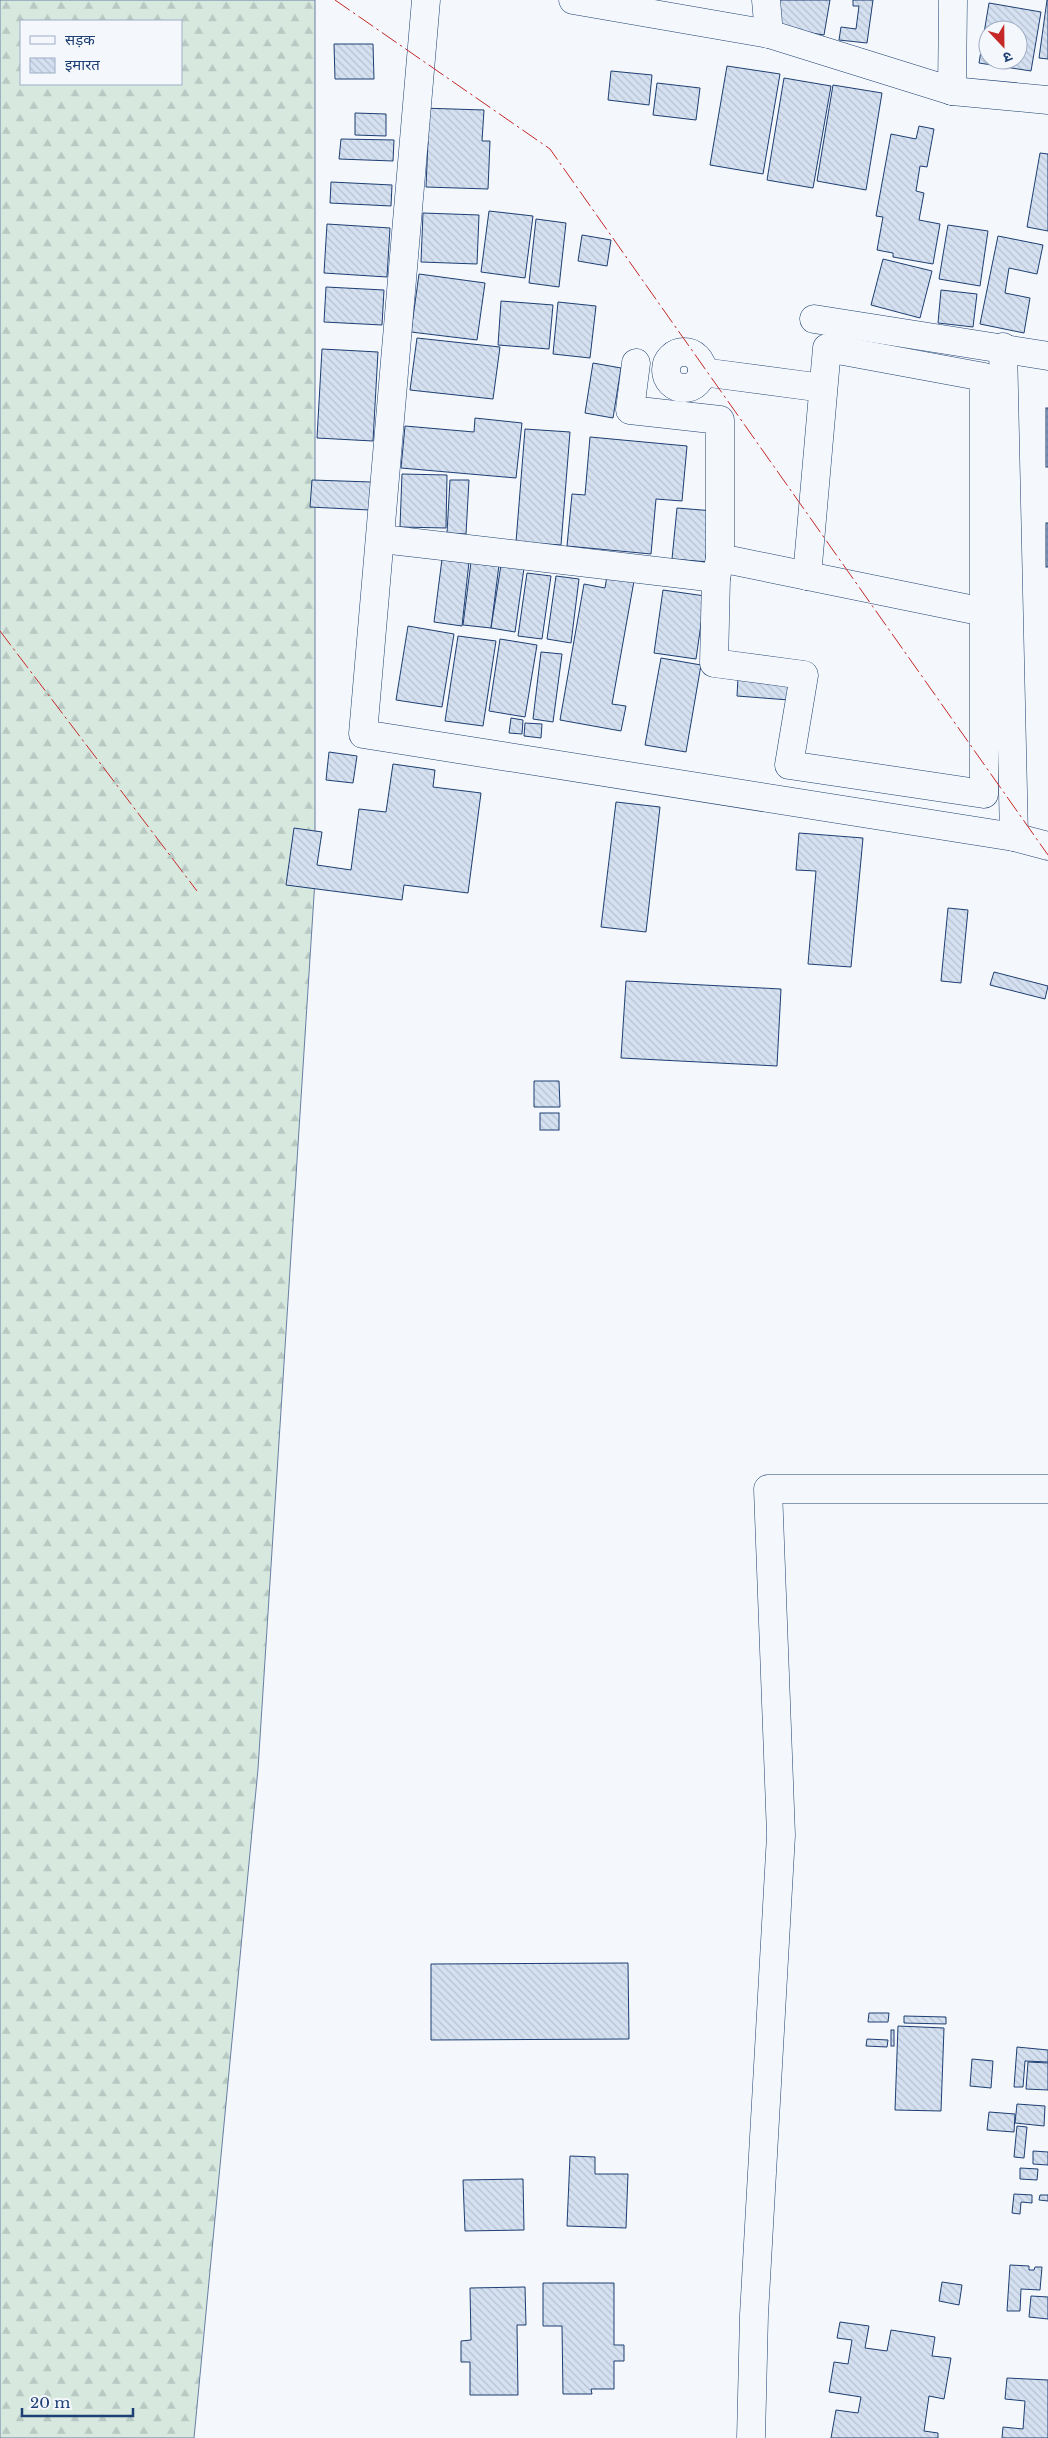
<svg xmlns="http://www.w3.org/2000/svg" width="1048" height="2438" viewBox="0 0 1048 2438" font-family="'Libre Baskerville','Noto Sans Devanagari',serif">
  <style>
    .forest { fill: url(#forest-firs); stroke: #687fa3; fill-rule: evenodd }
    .building { fill: url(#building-back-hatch); stroke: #1d3f73; fill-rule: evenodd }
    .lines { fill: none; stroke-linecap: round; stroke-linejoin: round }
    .minor-casing { stroke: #1d3f73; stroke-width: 29 }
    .minor { stroke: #f4f7fb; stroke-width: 28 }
    .power { stroke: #c62828; stroke-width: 1; stroke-dasharray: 18 4 2.5 4; stroke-linecap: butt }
  </style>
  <defs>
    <pattern id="forest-firs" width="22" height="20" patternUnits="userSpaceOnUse" patternTransform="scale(1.25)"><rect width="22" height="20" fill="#d7e8df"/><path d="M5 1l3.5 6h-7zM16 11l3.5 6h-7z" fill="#b8c8c3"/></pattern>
    <pattern id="building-back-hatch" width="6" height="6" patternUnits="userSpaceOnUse" patternTransform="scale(1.25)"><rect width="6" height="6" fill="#d5e0f0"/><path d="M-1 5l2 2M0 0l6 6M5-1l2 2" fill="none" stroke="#b6c1d1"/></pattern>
  </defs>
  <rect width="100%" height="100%" fill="#f4f7fb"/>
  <path class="forest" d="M 0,0 L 315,0 L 315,880 L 258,1769 L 194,2438 L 0,2438 ZM 21,21 L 181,21 L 181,84 L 21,84 Z"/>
  <g class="building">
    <polygon points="779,0 830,0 824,35 774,27"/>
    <polygon points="853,0 873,0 867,43 839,40 841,27 856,29 859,6 853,6"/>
    <polygon points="1047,0 1048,0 1048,59 1039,58"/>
    <path d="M 989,3 L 1041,12 L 1031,71 L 979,63 ZM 988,30 L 1018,30 L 1018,60 L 988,60 Z"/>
    <polygon points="334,44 373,44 374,79 335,79"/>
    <polygon points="727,66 780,74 763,174 710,165"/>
    <polygon points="611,71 652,75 649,105 608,100"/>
    <polygon points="784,78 831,86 813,188 767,180"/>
    <polygon points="657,83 700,88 696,120 653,115"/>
    <polygon points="833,85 882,93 866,190 817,181"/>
    <polygon points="421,108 484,110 482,141 490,141 488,189 426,187 428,141 420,141"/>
    <polygon points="355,113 386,114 386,136 355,135"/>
    <polygon points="919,126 934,129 927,167 920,166 916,191 924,193 919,220 940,224 933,264 893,257 893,253 877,250 883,217 876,216 891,134 916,139"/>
    <polygon points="341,139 394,140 393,161 339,159"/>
    <polygon points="1040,153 1048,154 1048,231 1027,227"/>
    <polygon points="331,182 392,185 391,206 330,203"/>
    <polygon points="489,211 533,216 525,278 481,272"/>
    <polygon points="423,213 479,215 477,264 421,262"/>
    <polygon points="536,219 566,223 559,287 529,283"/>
    <polygon points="327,224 390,228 387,277 324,273"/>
    <polygon points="948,225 988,231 980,286 939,279"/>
    <polygon points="582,235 611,240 607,266 578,261"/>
    <polygon points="998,236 1043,245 1037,274 1009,268 1005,293 1030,298 1024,333 980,324"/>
    <polygon points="883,259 932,271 920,318 871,305"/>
    <polygon points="419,274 485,283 477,340 411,332"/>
    <polygon points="326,287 384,290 382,325 324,322"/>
    <polygon points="941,290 977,294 973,327 938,323"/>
    <polygon points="501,301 553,305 549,349 498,345"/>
    <polygon points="558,302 596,306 590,358 553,354"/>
    <polygon points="417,338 500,347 493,399 410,390"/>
    <polygon points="322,349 378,352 373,441 317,438"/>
    <polygon points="593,363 621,368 613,418 585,413"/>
    <rect x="1046" y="408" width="2" height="59"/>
    <polygon points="475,418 522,423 516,478 401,468 405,426 474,432"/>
    <polygon points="525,429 570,432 561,545 516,542"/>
    <polygon points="590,437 687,446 682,501 656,499 651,554 567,546 572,494 585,495"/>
    <polygon points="402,474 447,475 446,528 400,527"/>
    <polygon points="312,480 371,482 369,510 310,507"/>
    <polygon points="450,480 469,480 466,534 447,533"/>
    <polygon points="677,508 714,511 709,562 672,559"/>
    <rect x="1046" y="523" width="2" height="44"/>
    <polygon points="442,559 469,562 462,626 434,622"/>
    <polygon points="471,562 499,565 491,628 463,625"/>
    <polygon points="501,565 524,568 515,632 491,628"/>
    <polygon points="527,573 551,576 542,639 518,636"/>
    <polygon points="556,576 579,579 571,643 547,639"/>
    <polygon points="607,576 634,581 612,704 626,706 621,731 560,720 584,584 605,588"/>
    <polygon points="663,590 705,596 696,659 654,653"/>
    <polygon points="408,626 454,634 442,707 396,700"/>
    <polygon points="458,636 496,641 483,726 445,721"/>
    <polygon points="500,639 537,645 525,717 489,711"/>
    <polygon points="541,652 562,654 553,722 533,719"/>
    <polygon points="661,658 701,665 686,752 645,745"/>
    <polygon points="738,678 790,682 789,700 737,696"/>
    <polygon points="511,718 523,720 522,734 509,733"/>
    <polygon points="525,723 542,724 541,738 524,736"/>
    <polygon points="329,752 357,756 353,783 326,780"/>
    <polygon points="393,764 435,770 433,787 481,793 468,893 404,885 402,900 286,885 294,828 322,832 317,865 351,870 359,809 386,812"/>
    <polygon points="616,802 660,807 646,932 601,927"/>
    <polygon points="799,833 863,838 851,967 808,964 816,871 796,870"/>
    <polygon points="948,908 968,910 961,983 941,981"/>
    <polygon points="994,972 1048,986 1045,999 990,985"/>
    <polygon points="626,981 781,989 777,1066 621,1058"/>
    <polygon points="534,1081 559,1081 560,1107 534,1107"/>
    <rect x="540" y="1113" width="19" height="17"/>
    <polygon points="628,1963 629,2039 431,2040 431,1964"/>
    <polygon points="869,2013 889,2013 888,2022 868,2022"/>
    <polygon points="904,2016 946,2017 946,2024 904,2023"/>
    <polygon points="898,2026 944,2028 941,2111 895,2110"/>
    <rect x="891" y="2030" width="3" height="16"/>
    <polygon points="867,2039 888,2040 887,2047 866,2046"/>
    <polygon points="1017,2047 1048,2050 1048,2062 1025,2061 1023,2087 1014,2087"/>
    <polygon points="972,2059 993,2061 991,2088 970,2086"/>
    <polygon points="1028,2062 1048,2063 1048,2090 1026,2089"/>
    <polygon points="1017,2104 1045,2106 1044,2126 1015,2123"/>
    <polygon points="989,2112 1015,2114 1014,2132 987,2130"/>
    <polygon points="1017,2126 1027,2127 1024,2158 1014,2157"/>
    <polygon points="1033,2151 1048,2152 1048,2165 1033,2164"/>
    <polygon points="570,2156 595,2157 595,2174 628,2174 626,2228 567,2226"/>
    <polygon points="1020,2168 1038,2169 1037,2180 1020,2179"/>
    <polygon points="523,2179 524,2230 465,2231 463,2180"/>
    <polygon points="1014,2194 1032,2195 1032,2203 1021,2202 1020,2214 1012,2213"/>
    <polygon points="1040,2195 1048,2195 1048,2201 1039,2200"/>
    <polygon points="1010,2265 1029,2266 1029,2270 1034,2270 1035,2267 1042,2267 1040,2290 1021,2289 1020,2311 1007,2311"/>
    <polygon points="942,2282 962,2285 959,2305 939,2301"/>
    <polygon points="543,2283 614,2283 614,2345 624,2345 624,2361 614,2361 614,2389 591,2389 592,2394 563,2394 562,2326 543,2326"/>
    <polygon points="525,2287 526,2325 517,2325 518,2395 470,2395 470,2362 461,2362 461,2341 471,2340 470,2288"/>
    <polygon points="1031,2296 1048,2297 1048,2319 1029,2317"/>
    <polygon points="840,2322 869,2326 865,2348 887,2351 891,2330 935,2337 932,2356 951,2358 944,2399 929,2396 924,2431 938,2433 938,2438 831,2438 836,2410 858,2413 861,2397 829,2392 834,2362 848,2364 852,2340 837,2338"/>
    <polygon points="1007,2378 1048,2380 1048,2438 1002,2438 1003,2427 1023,2429 1025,2401 1005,2399"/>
  </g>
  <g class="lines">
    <defs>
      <g id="minor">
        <polyline points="426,0 363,734 1014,837 1048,846"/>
        <polyline points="573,0 769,34 952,91 1048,100"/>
        <polyline points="766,0 769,34"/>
        <polyline points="952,91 953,0"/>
        <polyline points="814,319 1048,356"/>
        <polyline points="1003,347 1014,837"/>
        <circle cx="684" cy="370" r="18"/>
        <polyline points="636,363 630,410 720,420 720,558 984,612"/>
        <polyline points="702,372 823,388"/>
        <polyline points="382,539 716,578"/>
        <polyline points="720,558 716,578 714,663 804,675 789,765 984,794 984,377 827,348 807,576"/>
        <polyline points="751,2438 754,2315 781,1835 768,1489 1048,1489"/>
      </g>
    </defs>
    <use href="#minor" class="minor-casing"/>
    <use href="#minor" class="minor"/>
    <g class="power">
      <polyline points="335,0 550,149 1048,855"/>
      <polyline points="0,631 197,891"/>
    </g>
  </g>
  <rect x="20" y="20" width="162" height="65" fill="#f4f7fb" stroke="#9eadc5"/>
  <rect x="30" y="36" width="25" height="8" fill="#f4f7fb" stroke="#9eadc5"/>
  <text x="65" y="45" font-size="15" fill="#1d3f73">सड़क</text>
  <rect x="30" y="58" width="25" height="15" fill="url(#building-back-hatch)" stroke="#9eadc5"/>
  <text x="65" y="70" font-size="15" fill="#1d3f73">इमारत</text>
  <g transform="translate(1003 45) rotate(158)"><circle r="24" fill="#f4f7fb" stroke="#9eadc5"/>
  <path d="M0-4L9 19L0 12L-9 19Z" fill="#c62828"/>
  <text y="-8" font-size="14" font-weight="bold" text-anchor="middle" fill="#1d3f73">उ</text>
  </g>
  <path d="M22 2408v8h111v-8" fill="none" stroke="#1d3f73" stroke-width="2.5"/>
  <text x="30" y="2408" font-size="15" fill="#1d3f73" stroke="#f4f7fb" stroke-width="4" paint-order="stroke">20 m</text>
</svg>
